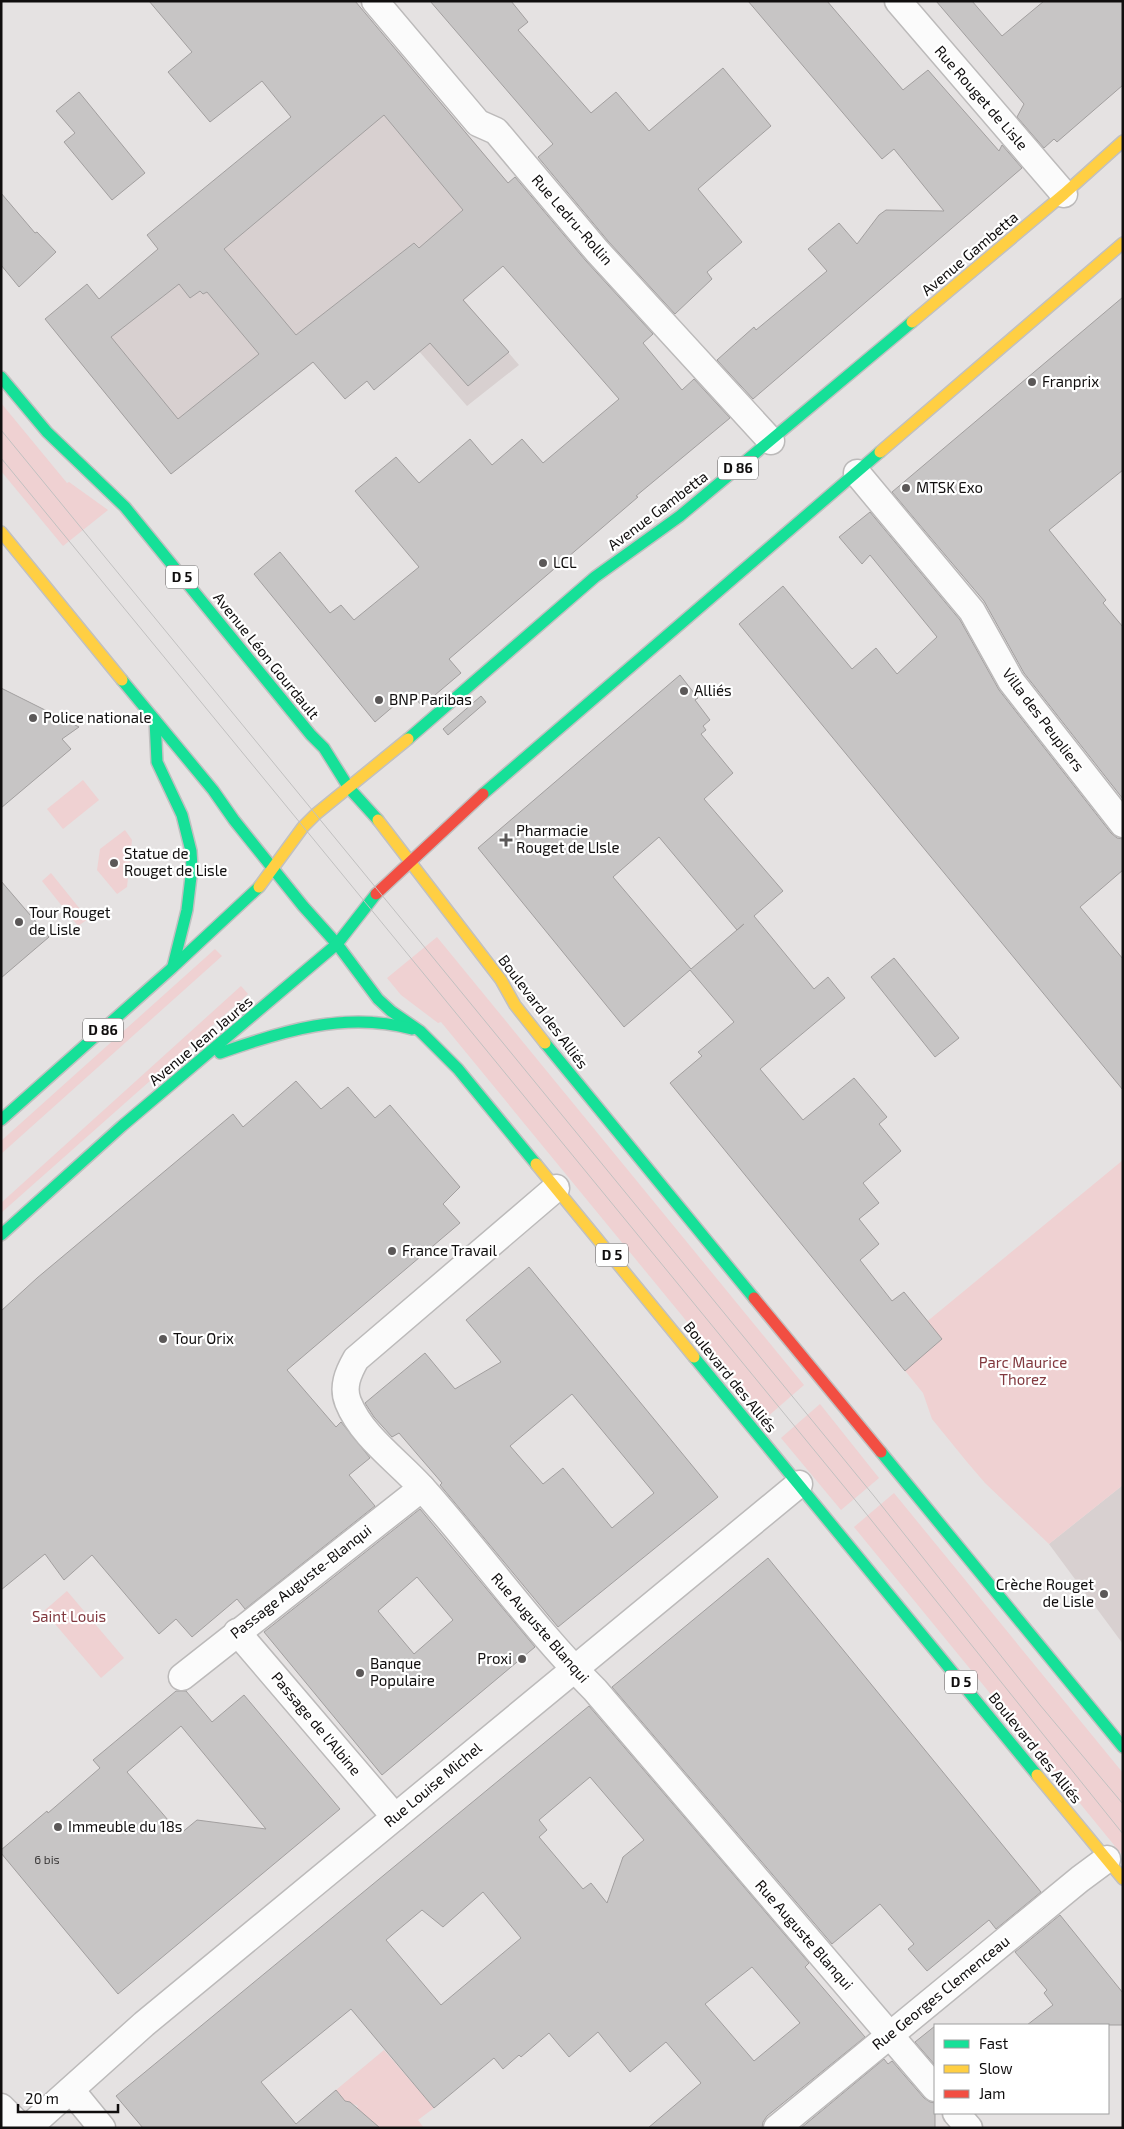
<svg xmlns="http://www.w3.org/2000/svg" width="1124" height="2129" viewBox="0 0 1124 2129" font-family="'Exo 2',sans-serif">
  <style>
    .built { fill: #d8d0d0 }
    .green { fill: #efd1d2 }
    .building { fill: #c7c5c5; stroke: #a29f9f; fill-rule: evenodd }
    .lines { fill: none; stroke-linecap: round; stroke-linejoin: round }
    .street-casing { stroke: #bcbaba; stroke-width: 29 }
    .fast-casing { stroke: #c1c0c0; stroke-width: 14 }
    .slow-casing { stroke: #c1c0c0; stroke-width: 14 }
    .jam-casing { stroke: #c1c0c0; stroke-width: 14 }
    .street { stroke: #fbfbfb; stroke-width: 26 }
    .fast { stroke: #16e098; stroke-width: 11 }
    .slow { stroke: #ffcf43; stroke-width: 11 }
    .jam { stroke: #f24e42; stroke-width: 11 }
    .tram { stroke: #c1c0c0; stroke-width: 1 }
    .poi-dot { fill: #5b5858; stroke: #fff; stroke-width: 2 }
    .labels { text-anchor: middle; stroke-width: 4.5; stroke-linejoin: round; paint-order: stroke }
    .number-label { font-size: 12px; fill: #3e3c3c }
    .shield { fill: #fff; stroke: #585656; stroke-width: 1 }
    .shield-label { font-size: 14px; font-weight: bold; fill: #100e0e }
    .street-label { font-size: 15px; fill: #100e0e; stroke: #fff }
    .poi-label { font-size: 15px; fill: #100e0e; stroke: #fff; text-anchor: start }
    .park-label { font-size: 15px; fill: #82393f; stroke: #fff }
  </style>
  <rect width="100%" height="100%" fill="#e5e2e2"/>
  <g class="built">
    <polygon points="396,49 546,228 464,300 519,365 467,406 382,309 171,474 57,334"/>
    <polygon points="1123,1485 1123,1644 1049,1544"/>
  </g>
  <g class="green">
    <polygon points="1,403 67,483 69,482 108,510 63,546 1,471"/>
    <polygon points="83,780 99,800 63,829 47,809"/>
    <polygon points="125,830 132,840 127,887 117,894 97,870 100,849"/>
    <polygon points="51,873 88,919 78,926 42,881"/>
    <polygon points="437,937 804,1385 766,1418 441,1022 438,1023 401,995 387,978"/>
    <polygon points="215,949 222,956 1,1154 1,1141"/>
    <polygon points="241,986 248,994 1,1213 1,1203"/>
    <polygon points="1123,1160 1123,1485 1049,1544 985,1483 967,1462 932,1419 923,1393 890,1352"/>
    <polygon points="820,1404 879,1478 841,1510 781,1438"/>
    <polygon points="894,1493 1123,1773 1123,1856 854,1527"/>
    <polygon points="67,1591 124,1658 101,1678 44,1611"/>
    <path d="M 384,2050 L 434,2108 L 418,2120 L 424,2128 L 374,2128 L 375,2123 C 367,2116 364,2120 355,2109 L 358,2106 L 345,2101 L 336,2090 Z"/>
  </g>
  <g class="building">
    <path d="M 149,1 L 355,1 L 508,183 L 515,177 L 586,261 L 653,334 L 643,343 L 682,390 L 694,379 L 730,418 L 636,496 L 638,497 L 449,659 L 461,673 L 422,706 L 410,692 L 375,722 L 254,574 L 280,552 L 330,613 L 341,605 L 354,620 L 419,567 L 355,491 L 396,457 L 419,483 L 470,439 L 492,465 L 522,439 L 543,463 L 619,399 L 503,266 L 463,300 L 509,352 L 468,386 L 430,343 L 374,390 L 367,381 L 345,399 L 313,362 L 171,474 L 45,319 L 87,284 L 99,299 L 158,249 L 147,235 L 291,117 L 262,81 L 210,122 L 168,72 L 192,52 ZM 384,115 L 463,210 L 419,248 L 414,243 L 296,335 L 224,249 ZM 179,284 L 190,298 L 200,291 L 203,294 L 207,292 L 259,354 L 178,419 L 111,337 Z"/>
    <polygon points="430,1 511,1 528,22 518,30 591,113 616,92 649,131 723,68 771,126 698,189 742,242 707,272 712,279 675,314 608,241 538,157 553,144"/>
    <polygon points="748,1 827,1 903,90 928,70 999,151 1002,145 1022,168 753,399 717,360 754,327 756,330 827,271 808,249 839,223 857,244 879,215 886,210 944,211 894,149 882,159"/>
    <polygon points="936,1 972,1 1002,36 1044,1 1123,1 1123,85 1057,142 1054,139 1044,148 1017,117 1024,104"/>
    <polygon points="79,92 145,173 112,200 64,142 75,133 56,111"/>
    <polygon points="1,193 35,233 37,232 56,252 19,287 1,265"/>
    <polygon points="1123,297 1123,470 1049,530 1106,600 1103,603 1123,627 1123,799 1024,673 984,601 892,492"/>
    <polygon points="870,512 960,620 999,690 1111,833 1117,838 1123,839 1123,870 1080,907 1123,959 1123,1090 739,624 783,586 852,669 876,648 897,674 937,637 870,555 862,564 839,537"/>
    <path d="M 680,675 L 698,698 L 695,700 L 710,720 L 703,726 L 706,730 L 701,734 L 733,773 L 704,799 L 783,891 L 754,916 L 814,989 L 828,977 L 845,998 L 760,1069 L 803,1120 L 854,1078 L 887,1117 L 879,1124 L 901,1151 L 863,1183 L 879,1203 L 859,1219 L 879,1244 L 860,1260 L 892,1301 L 904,1292 L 942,1339 L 905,1371 L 670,1083 L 702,1056 L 698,1052 L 734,1022 L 690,970 L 624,1027 L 478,848 ZM 659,837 L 737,930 L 744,924 L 691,969 L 613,877 Z"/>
    <polygon points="1,688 79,727 62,739 71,749 1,808"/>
    <polygon points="481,696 486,702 448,735 443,729"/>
    <polygon points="1,881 49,937 1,978"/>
    <polygon points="894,958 959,1038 935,1057 871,977"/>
    <polygon points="296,1081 321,1109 348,1087 375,1118 390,1105 460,1187 443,1204 460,1223 287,1370 336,1427 341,1422 370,1458 349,1475 375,1506 245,1609 237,1599 192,1637 176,1619 159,1634 92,1555 64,1580 45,1554 1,1590 1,1311 37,1278 233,1114 243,1127"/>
    <path d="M 529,1267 L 718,1497 L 558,1627 L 440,1485 L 442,1483 L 417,1454 L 399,1433 L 392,1437 L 374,1417 L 365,1403 L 425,1353 L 455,1389 L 501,1362 L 466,1320 ZM 572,1394 L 654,1493 L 612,1528 L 563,1468 L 543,1484 L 510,1446 Z"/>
    <path d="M 420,1509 L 535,1647 L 382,1775 L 264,1632 ZM 417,1577 L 453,1620 L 414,1654 L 378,1611 Z"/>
    <polygon points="768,1558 1041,1892 996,1929 989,1920 927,1971 908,1949 914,1944 880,1904 832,1944 612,1687"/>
    <path d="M 176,1691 L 186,1691 L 212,1722 L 244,1695 L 340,1809 L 118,1994 L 1,1853 L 1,1850 L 47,1811 L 48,1813 L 100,1768 L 93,1760 ZM 181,1726 L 266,1829 L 197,1820 L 180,1834 L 127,1772 Z"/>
    <path d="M 589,1706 L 809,1963 L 805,1967 L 865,2037 L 767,2116 L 763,2122 L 762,2128 L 648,2128 L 701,2083 L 666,2042 L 630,2072 L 598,2032 L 569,2057 L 549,2033 L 521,2057 L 519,2055 L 503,2069 L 494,2058 L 434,2108 L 351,2009 L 261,2082 L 296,2124 L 336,2090 L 345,2101 L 350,2102 L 380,2128 L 143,2128 L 116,2096 ZM 590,1777 L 644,1840 L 623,1857 L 607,1903 L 591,1883 L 583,1889 L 539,1837 L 547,1830 L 539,1820 ZM 483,1892 L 521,1938 L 441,2005 L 386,1940 L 422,1910 L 443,1927 ZM 752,1967 L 800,2023 L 754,2061 L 705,2004 Z"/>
    <polygon points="1060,1915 1123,1993 1123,2025 1027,2025 1053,2005 1044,1993 1047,1990 1015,1952"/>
    <polygon points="935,2026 935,2065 915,2042"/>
    <polygon points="884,2059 888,2064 892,2061 924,2098 930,2102 935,2103 935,2128 801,2128"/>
  </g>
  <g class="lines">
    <defs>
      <g id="street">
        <polyline points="375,1 478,123 496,131 597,251 771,441"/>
        <polyline points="898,1 1064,194"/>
        <polyline points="857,473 972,611 1011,681 1123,824"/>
        <path d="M 556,1188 L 356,1359 C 348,1373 342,1387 348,1402 C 362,1437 398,1461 422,1488 C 481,1554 532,1627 595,1690 L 935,2088"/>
        <polyline points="237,1632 395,1817"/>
        <polyline points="182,1677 422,1488"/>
        <polyline points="71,2090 102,2128"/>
        <polyline points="1,2107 22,2128"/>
        <polyline points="956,2113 969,2128"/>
        <polyline points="28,2128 144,2024 799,1484"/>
        <polyline points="777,2128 1080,1879 1107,1859"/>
      </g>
      <g id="fast">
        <polyline points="1,377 47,432 125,507 311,735 324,748 349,788 378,820"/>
        <polyline points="122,680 213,790 234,820 303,906 337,944 378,999 391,1011 420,1031 458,1069 536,1164"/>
        <polyline points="155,720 157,762 182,815 191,851 192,868 187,910 173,966"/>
        <polyline points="408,739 595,577 680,516 912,322"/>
        <polyline points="483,794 880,452"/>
        <polyline points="545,1043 754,1298"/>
        <path d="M 220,1053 C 282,1031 346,1011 412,1029"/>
        <polyline points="1,1120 172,968 259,887"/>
        <polyline points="1,1235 122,1126 337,944 376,894"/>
        <polyline points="694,1357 1037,1775"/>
        <polyline points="881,1452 1123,1747"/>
      </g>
      <g id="slow">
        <polyline points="912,322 1064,194 1123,141"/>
        <polyline points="880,452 1123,243"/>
        <polyline points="1,532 122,680"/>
        <polyline points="378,820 501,980 515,1005 545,1043"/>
        <polyline points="259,887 303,827 316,814 408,739"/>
        <polyline points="536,1164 694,1357"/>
        <polyline points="1037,1775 1123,1879"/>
      </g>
      <g id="jam">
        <polyline points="376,894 483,794"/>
        <polyline points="754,1298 881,1452"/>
      </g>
    </defs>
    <use href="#street" class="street-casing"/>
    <use href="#fast" class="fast-casing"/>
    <use href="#slow" class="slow-casing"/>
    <use href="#jam" class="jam-casing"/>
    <use href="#street" class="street"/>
    <use href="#fast" class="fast"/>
    <use href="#slow" class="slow"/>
    <use href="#jam" class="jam"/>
    <g class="tram">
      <polyline points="1,430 874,1496 1040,1705 1123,1804"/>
      <polyline points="1,458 860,1506 1123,1834"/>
    </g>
  </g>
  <g class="poi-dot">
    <circle cx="1032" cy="382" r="5"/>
    <circle cx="906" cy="488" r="5"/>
    <circle cx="543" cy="563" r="5"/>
    <circle cx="684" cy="691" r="5"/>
    <circle cx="379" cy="700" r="5"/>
    <circle cx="33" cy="718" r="5"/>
    <path d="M503.5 832.5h5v5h5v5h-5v5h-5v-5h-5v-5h5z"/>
    <circle cx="114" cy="863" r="5"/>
    <circle cx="19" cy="922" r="5"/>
    <circle cx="392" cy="1251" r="5"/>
    <circle cx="163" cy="1339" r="5"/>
    <circle cx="1104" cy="1594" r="5"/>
    <circle cx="522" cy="1659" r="5"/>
    <circle cx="360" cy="1673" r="5"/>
    <circle cx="58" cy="1827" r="5"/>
  </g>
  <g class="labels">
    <g class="number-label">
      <text x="47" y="1864">6 bis</text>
    </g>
    <g class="shield">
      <rect x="718" y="456.5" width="40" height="23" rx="4"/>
      <rect x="166" y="565.5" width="32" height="23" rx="4"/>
      <rect x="83" y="1018.5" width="40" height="23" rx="4"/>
      <rect x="596" y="1243.5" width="32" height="23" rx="4"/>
      <rect x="945" y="1670.5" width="32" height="23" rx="4"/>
    </g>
    <g class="shield-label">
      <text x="738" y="473">D 86</text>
      <text x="182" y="582">D 5</text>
      <text x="103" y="1035">D 86</text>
      <text x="612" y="1260">D 5</text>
      <text x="961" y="1687">D 5</text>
    </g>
    <g class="street-label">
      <text transform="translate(981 98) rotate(49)" y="5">Rue Rouget de Lisle</text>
      <text transform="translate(572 220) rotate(49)" y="5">Rue Ledru-Rollin</text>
      <text transform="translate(970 254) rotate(-40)" y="5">Avenue Gambetta</text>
      <text transform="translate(658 511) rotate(-37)" y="5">Avenue Gambetta</text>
      <text transform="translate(266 656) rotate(51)" y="5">Avenue Léon Gourdault</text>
      <text transform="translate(1043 720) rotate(53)" y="5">Villa des Peupliers</text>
      <text transform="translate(543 1012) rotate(53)" y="5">Boulevard des Alliés</text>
      <text transform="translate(201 1041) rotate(-40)" y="5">Avenue Jean Jaurès</text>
      <text transform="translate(730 1377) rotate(51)" y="5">Boulevard des Alliés</text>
      <text transform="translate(301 1582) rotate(-38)" y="5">Passage Auguste-Blanqui</text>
      <text transform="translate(540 1628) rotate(49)" y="5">Rue Auguste Blanqui</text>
      <text transform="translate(316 1724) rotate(50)" y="5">Passage de l'Albine</text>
      <text transform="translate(1035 1748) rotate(51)" y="5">Boulevard des Alliés</text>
      <text transform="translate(433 1785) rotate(-40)" y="5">Rue Louise Michel</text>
      <text transform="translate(804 1935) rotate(49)" y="5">Rue Auguste Blanqui</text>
      <text transform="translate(941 1993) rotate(-39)" y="5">Rue Georges Clemenceau</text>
    </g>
    <g class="poi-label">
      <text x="1042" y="387">Franprix</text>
      <text x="916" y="493">MTSK Exo</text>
      <text x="553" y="568">LCL</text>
      <text x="694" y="696">Alliés</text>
      <text x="389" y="705">BNP Paribas</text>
      <text x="43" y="723">Police nationale</text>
      <text x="516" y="836">Pharmacie<tspan x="516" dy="17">Rouget de LIsle</tspan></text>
      <text x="124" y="859">Statue de<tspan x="124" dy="17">Rouget de Lisle</tspan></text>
      <text x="29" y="918">Tour Rouget<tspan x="29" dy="17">de Lisle</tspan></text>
      <text x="402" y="1256">France Travail</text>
      <text x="173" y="1344">Tour Orix</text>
      <text x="1094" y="1590" text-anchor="end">Crèche Rouget<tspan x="1094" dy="17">de Lisle</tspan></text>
      <text x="512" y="1664" text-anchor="end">Proxi</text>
      <text x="370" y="1669">Banque<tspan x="370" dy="17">Populaire</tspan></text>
      <text x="68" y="1832">Immeuble du 18s</text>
    </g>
    <g class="park-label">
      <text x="1023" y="1368">Parc Maurice<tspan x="1023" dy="17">Thorez</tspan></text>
      <text x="69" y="1622">Saint Louis</text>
    </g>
  </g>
  <rect width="1124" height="2129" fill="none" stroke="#100e0e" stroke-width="5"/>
  <rect x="934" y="2024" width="175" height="90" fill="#ffffff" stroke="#9f9f9f"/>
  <rect x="944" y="2040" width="25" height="8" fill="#16e098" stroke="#9f9f9f"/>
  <text x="979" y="2049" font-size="15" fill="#100e0e">Fast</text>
  <rect x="944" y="2065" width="25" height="8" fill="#ffcf43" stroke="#9f9f9f"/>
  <text x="979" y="2074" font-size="15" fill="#100e0e">Slow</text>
  <rect x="944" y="2090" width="25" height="8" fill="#f24e42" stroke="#9f9f9f"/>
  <text x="979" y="2099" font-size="15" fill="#100e0e">Jam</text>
  <path d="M18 2104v8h100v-8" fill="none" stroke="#100e0e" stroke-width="2.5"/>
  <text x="25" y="2104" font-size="15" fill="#100e0e" stroke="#ffffff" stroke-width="4" paint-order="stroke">20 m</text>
</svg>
